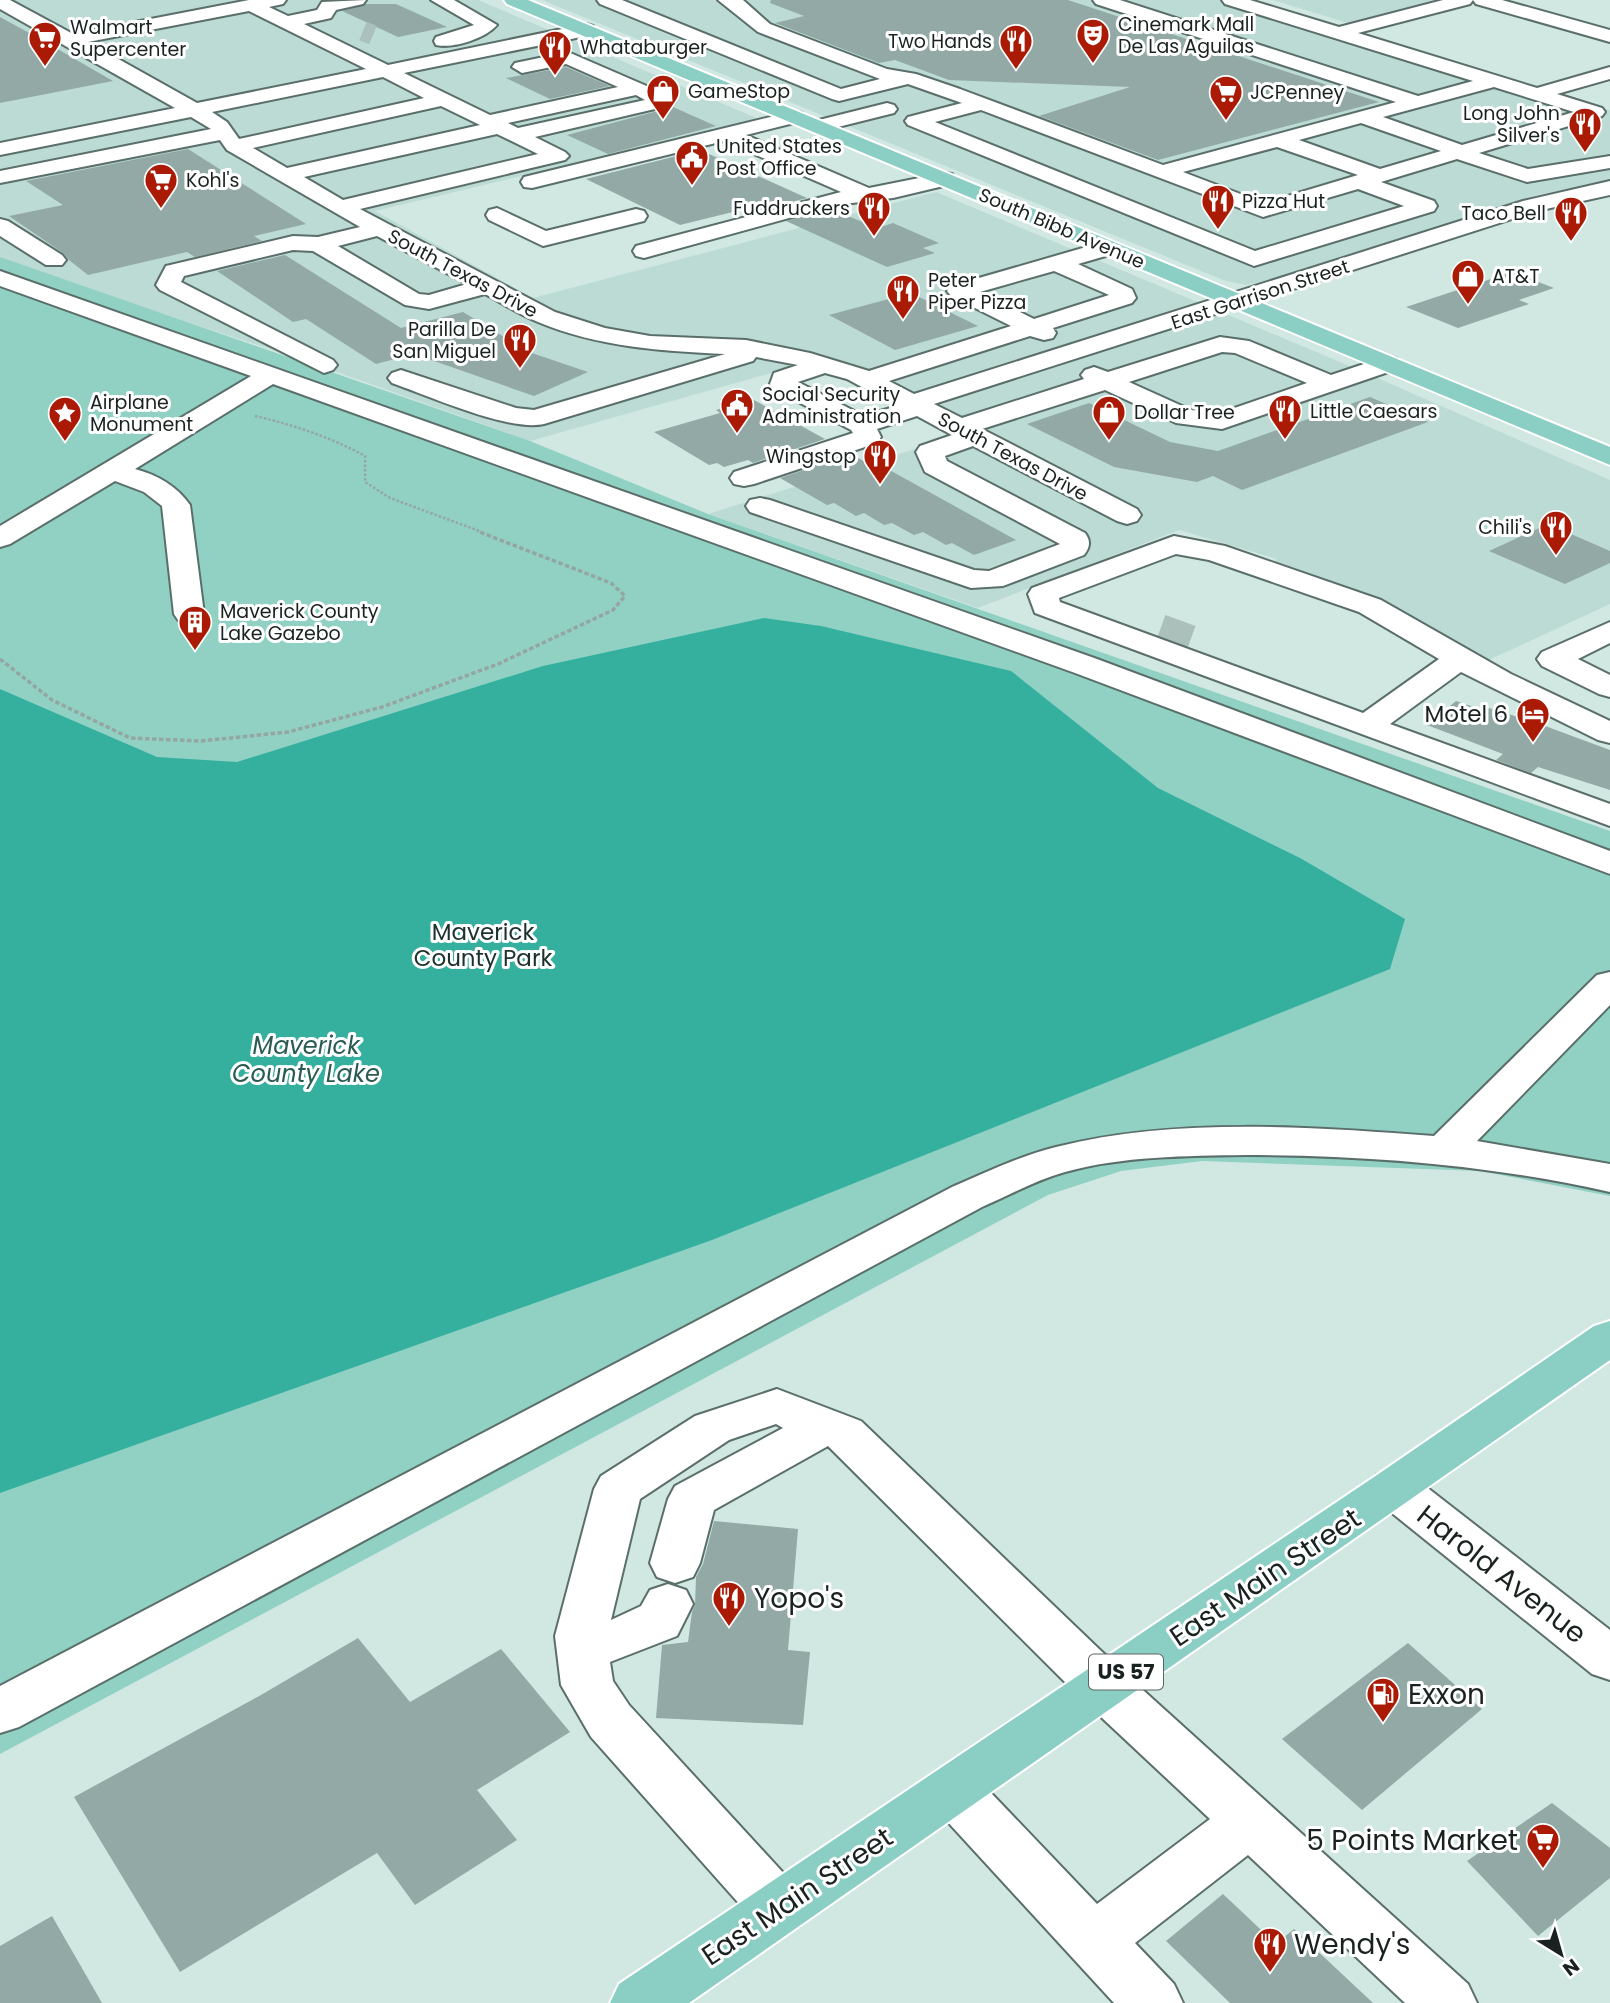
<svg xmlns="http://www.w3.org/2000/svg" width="1610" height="2003" viewBox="0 0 1610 2003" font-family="Poppins,sans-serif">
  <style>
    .built { fill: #bcdbd4 }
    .green { fill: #91d1c4 }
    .water { fill: #35b09f }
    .building { fill: #93a9a5 }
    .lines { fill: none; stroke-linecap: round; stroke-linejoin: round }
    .minor-tunnel-far1 { stroke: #abc0bb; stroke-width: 20; stroke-dasharray: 20 10; stroke-linecap: butt }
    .minor-tunnel { stroke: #abc0bb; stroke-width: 32; stroke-dasharray: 32 17; stroke-linecap: butt }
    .minor-casing { stroke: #5a6e6a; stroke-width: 4 }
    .major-casing { stroke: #fff; stroke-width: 4 }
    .path-far1 { stroke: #94a6a2; stroke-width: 2.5; stroke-dasharray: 2.5 2; stroke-linecap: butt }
    .path { stroke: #94a6a2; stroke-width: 3.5; stroke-dasharray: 4.5 2.5; stroke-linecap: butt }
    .minor { fill: #fff; fill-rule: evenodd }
    .major { fill: #8bcec4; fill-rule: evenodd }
    .labels { text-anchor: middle; stroke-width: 6; stroke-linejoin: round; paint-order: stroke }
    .far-poi-label { font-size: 19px; fill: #192220; stroke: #fff; text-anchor: start }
    .far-street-label { font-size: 19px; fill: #192220; stroke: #fff }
    .shield { fill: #fff; stroke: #5e6463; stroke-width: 2 }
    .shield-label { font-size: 21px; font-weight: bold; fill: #192220 }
    .poi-label { font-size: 23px; fill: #192220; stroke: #fff; text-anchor: end }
    .park-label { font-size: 23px; fill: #1d322e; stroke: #fff }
    .water-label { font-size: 24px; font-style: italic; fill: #295b52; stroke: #fff }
    .near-street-label { font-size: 28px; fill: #192220; stroke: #fff }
    .near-poi-label { font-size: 28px; fill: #192220; stroke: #fff; text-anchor: start }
  </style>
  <rect width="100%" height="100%" fill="#d0e7e2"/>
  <g class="built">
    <polygon points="0,0 478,0 759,119 375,211 533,298 936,192 1366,373 1610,480 1610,604 1480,664 1268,569 1277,559 1179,530 978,608 708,514 953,437 843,375 803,364 530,441 306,361 0,260"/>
    <polygon points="542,0 1252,0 1610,110 1610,181 1537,195 1269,281 1245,285 1223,280"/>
    <polygon points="1273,0 1443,0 1351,24"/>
  </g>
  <polygon class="green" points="0,257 530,441 708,514 1610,831 1610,1196 1480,1171 1202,1161 1121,1171 1048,1195 0,1754"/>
  <polygon class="water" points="764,618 821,626 1011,671 1158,788 1300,858 1405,919 1390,969 712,1240 0,1493 0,689 157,757 237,762 543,666"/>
  <g class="building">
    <polygon points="771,0 1068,0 1379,102 1158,160 1039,116 1130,87 949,80 895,60 879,63 775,23 804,16 770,3"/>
    <polygon points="366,4 396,4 447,27 398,37 342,11"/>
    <polygon points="0,17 35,36 113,81 0,103"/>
    <polygon points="566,67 610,86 550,99 506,78"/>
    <polygon points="673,107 716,126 608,154 567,135"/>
    <polygon points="188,149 306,224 254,236 262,241 195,257 187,252 88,275 69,260 63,253 9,216 63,205 26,181"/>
    <polygon points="700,150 807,198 761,210 753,207 680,225 586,179"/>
    <polygon points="830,209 878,228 893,223 939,243 923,248 935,253 887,267 786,221"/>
    <polygon points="285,255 401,328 463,312 529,352 588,372 534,396 414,354 376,364 306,319 293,322 217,271"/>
    <polygon points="1512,272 1554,288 1519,300 1529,304 1458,328 1406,307"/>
    <polygon points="911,293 978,326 895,350 829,315"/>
    <polygon points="1370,397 1428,422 1242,490 1213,476 1197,482 1114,467 1027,424 1089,403 1170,442 1218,451"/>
    <polygon points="752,399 825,439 753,463 748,460 724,467 717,463 709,465 654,432 720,413 716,410"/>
    <polygon points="851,454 878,469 884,467 1016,540 974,555 952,543 946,545 923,532 914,535 892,523 884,525 864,513 856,516 834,503 827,505 780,478"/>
    <polygon points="1548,524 1610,551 1610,563 1565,584 1489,551"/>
    <polygon points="1456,701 1486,711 1489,708 1537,723 1610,750 1610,790 1538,767 1531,773 1496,760 1503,754 1427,725"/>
    <polygon points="714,1521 798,1529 788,1650 810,1652 803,1725 656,1718 662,1645 688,1642 692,1612 695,1605 696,1577 703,1564"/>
    <polygon points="358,1638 410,1702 501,1649 570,1732 477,1790 517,1840 415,1905 377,1853 180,1972 74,1797 261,1695"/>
    <polygon points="1408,1643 1482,1709 1362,1810 1282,1739"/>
    <polygon points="1552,1803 1610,1848 1610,1878 1538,1936 1467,1861"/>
    <polygon points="1223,1894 1276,1944 1294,1929 1373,2003 1230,2003 1166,1941"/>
    <polygon points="52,1916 102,2003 0,2003 0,1946"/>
  </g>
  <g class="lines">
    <polyline class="minor-tunnel-far1" points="363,31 373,35"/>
    <polyline class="minor-tunnel" points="1160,630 1193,642"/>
    <defs>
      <g id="minor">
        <path d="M 0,0 L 10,0 L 73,34 L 249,0 L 286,0 L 283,4 L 269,7 L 288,16 L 317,10 L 322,2 L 366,0 L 363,4 L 336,10 L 331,18 L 304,24 L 388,65 L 586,24 L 593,26 L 595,30 L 586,36 L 404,73 L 490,115 L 618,87 L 566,64 L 522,73 L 512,67 L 515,63 L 568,52 L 672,97 L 675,101 L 672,105 L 535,137 L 565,152 L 569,156 L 565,160 L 360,209 L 555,312 L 605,328 L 650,336 L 746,340 L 810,353 L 869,371 L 1011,326 L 951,296 L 947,291 L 951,286 L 1100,243 L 1116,243 L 1119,248 L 1116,253 L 1078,264 L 1132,289 L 1136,298 L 1132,303 L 1053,328 L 1056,333 L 1053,338 L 1044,340 L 1030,336 L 889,381 L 914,394 L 1523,201 L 1610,181 L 1610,195 L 1537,211 L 934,404 L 962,418 L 1084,379 L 1081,375 L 1085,370 L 1094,367 L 1108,372 L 1220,337 L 1249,341 L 1331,375 L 1388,356 L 1397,359 L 1401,364 L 1397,369 L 1222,429 L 1176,423 L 1105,390 L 982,429 L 1137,509 L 1141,515 L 1137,521 L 1127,524 L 1117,521 L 973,446 L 945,456 L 947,461 L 1085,533 C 1091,541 1090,547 1084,555 L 1003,586 L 971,588 L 750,512 L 746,506 L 750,500 L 760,498 L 770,500 L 974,570 L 989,571 L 1060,544 L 925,472 L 916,452 L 920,446 L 952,435 L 917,416 L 877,429 L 881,437 L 877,443 L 754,484 L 744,486 L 734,484 L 730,478 L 734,472 L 853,433 L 851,430 L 774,389 L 770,384 L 774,373 L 798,365 L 756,357 L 753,361 L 544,424 C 509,432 429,396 392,383 L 388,378 L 392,373 L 401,370 L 516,408 L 534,410 L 725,354 C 661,351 598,347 538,322 C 520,315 502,303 485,294 L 429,309 L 405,305 L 313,251 L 293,250 L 184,276 L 181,282 L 333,360 L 337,365 L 333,370 L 324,373 L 160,290 L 156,285 L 166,266 L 293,236 L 318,237 L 360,227 L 227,150 L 220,140 L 0,183 L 0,171 L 211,129 L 191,117 L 0,155 L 0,143 L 175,108 L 0,9 ZM 249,11 L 366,69 L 197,103 L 88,42 ZM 383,77 L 424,98 L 239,139 L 227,122 L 212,112 ZM 636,95 L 645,100 L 518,128 L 508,123 ZM 441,106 L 480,125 L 287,168 L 253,148 ZM 497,134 L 538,154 L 343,200 L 304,177 ZM 377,236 L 467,284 L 429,295 L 419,294 L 338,246 ZM 1054,271 L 1109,295 L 1034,319 L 980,292 ZM 1222,352 L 1235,353 L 1307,383 L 1220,413 L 1191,410 L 1129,382 ZM 825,373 L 847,379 L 897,406 L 864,416 L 798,382 Z"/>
        <path d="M 431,0 L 454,0 L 497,25 C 486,38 454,49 436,45 L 434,41 L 436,37 L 474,25 Z"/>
        <path d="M 597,0 L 622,0 L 841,89 L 880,79 L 758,32 L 718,0 L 743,0 L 770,24 L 887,69 L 916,74 L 960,89 L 1163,165 L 1396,102 L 1096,4 L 1093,0 L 1120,0 L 1418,96 L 1473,81 L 1225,4 L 1222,0 L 1250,0 L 1339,27 L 1443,0 L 1473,0 L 1470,4 L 1358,33 L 1537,88 L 1610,67 L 1610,79 L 1557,94 L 1602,108 L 1605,112 L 1602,116 L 1479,153 L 1528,169 L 1610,156 L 1610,168 L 1527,182 L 1457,159 L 1381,182 L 1434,201 L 1437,206 L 1434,211 L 1254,266 L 908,125 L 905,121 L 908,117 L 962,103 L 908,84 L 839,101 L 832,99 L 600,4 ZM 1494,87 L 1574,112 L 1462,145 L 1383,117 ZM 981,110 L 1263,217 L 1358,189 L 1404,206 L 1255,251 L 935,122 ZM 1361,123 L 1441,151 L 1380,169 L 1299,140 ZM 1277,147 L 1358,175 L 1264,203 L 1183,172 Z"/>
        <polygon points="1473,0 1502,0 1610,30 1610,42 1476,4"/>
        <polygon points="887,103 894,105 897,109 894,113 818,132 811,130 808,126 811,122"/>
        <polygon points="795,111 802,113 805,117 802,121 746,135 869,188 944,173 952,174 955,179 952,184 893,198 836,205 644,258 636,256 633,251 636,246 841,192 724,141 532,188 524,187 521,182 524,177"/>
        <polygon points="497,208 546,231 636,209 644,211 647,216 644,221 543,246 489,220 486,215 489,210"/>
        <polygon points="0,219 8,221 62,255 66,260 62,265 46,265 0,236"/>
        <path d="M 0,271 L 1097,659 L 1610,851 L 1610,874 L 1075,673 L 273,384 L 135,469 C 157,475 176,485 190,505 L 204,614 L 200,620 L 189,623 L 178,620 L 174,614 L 162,506 L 144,492 L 115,481 L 10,544 L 0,547 L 0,526 L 251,376 L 0,286 Z"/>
        <path d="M 1174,536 L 1225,546 L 1381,600 L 1511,674 L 1610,721 L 1610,743 L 1598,740 L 1461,672 L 1390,724 L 1610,804 L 1610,826 L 1035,613 L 1028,594 L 1032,588 ZM 1176,554 L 1209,560 L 1359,612 L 1439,659 L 1363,713 L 1060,602 L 1059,598 Z"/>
        <polygon points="1610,622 1610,643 1578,659 1610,675 1610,697 1599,694 1542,666 1537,659 1542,652"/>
        <path d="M 1610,972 L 1610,1005 L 1477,1141 L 1610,1164 L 1610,1192 C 1490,1165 1368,1155 1245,1155 C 1186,1156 1123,1156 1065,1172 C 1036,1180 1010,1195 982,1207 L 19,1727 L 0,1733 L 0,1686 L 952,1187 C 987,1172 1020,1156 1056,1147 C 1175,1117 1312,1127 1434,1136 L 1597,975 Z"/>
        <polygon points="777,1389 861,1421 1123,1672 1468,1984 1477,2003 1405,2003 1248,1855 1135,1943 1174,1984 1183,2003 1114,2003 934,1807 926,1790 934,1773 953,1767 972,1773 1097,1904 1210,1819 1085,1702 828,1446 714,1510 700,1563 693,1577 675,1583 657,1577 650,1563 668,1499 675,1486 783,1428 776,1424 729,1440 640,1499 611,1620 641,1606 650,1590 668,1584 686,1590 693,1604 677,1636 610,1662 613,1681 629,1705 799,1890 808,1908 799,1926 779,1934 759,1926 591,1737 561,1685 555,1636 594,1489 601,1476 695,1416"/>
        <polygon points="1394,1470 1411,1475 1610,1630 1610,1680 1592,1674 1377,1501 1370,1488 1377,1475"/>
      </g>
      <g id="major">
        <polygon points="504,0 528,0 1610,447 1610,465 507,4"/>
        <polygon points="1610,1321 1610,1360 689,2003 610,2003 619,1984 1377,1475 1594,1326"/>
      </g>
    </defs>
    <use href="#minor" class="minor-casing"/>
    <use href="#major" class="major-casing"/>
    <path class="path-far1" d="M 255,416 C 294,425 330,437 365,456 L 365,482 L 390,498 L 482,532"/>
    <polyline class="path" points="0,659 52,700 130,738 201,741 288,732 382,707 498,664 613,610 625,596 611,583 477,531"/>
    <use href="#minor" class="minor"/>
    <use href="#major" class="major"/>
  </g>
  <defs>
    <symbol id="theatre-pin" viewBox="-11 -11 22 30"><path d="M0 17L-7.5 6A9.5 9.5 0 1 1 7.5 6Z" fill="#aa1a04" stroke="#fff"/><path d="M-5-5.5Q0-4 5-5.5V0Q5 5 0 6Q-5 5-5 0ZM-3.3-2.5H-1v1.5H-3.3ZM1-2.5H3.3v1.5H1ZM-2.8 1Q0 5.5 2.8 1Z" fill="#fff"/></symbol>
    <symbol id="supermarket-pin" viewBox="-11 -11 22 30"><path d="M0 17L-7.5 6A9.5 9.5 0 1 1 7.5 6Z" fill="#aa1a04" stroke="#fff"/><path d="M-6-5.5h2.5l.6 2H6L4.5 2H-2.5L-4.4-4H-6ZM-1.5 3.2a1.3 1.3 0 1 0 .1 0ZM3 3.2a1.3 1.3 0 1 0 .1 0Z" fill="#fff"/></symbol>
    <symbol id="restaurant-pin" viewBox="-11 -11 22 30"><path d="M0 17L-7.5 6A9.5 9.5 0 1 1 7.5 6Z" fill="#aa1a04" stroke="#fff"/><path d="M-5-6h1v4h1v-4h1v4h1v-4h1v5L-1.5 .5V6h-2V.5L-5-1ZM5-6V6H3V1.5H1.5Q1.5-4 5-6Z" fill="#fff"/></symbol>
    <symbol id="shop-pin" viewBox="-11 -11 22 30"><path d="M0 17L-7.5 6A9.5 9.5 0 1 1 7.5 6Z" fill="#aa1a04" stroke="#fff"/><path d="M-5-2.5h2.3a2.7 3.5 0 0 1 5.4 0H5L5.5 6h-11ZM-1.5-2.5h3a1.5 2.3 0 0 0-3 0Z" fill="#fff"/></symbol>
    <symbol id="civic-pin" viewBox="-11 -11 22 30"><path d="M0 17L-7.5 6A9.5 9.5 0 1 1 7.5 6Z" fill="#aa1a04" stroke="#fff"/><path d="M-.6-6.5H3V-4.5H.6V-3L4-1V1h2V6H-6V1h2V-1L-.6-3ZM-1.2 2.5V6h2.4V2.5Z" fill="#fff"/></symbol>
    <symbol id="sight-pin" viewBox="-11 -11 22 30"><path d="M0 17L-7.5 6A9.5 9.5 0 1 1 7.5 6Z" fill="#aa1a04" stroke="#fff"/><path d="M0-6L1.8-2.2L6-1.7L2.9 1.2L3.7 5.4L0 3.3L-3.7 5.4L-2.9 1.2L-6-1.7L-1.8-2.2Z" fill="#fff"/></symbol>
    <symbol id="building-pin" viewBox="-11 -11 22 30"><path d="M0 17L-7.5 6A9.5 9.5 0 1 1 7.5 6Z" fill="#aa1a04" stroke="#fff"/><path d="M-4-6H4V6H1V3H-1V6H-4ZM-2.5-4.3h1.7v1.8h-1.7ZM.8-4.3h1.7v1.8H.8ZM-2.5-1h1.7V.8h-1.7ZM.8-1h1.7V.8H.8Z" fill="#fff"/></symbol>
    <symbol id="hotel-pin" viewBox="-11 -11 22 30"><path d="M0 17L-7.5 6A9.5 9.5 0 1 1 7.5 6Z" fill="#aa1a04" stroke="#fff"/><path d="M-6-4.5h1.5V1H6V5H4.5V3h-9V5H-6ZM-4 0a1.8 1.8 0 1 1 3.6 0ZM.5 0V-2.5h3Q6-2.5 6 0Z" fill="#fff"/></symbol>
    <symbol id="fuel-pin" viewBox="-11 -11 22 30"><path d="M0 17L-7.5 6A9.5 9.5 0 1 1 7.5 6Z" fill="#aa1a04" stroke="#fff"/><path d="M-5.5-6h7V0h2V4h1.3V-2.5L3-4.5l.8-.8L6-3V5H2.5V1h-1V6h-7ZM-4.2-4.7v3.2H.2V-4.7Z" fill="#fff"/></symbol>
  </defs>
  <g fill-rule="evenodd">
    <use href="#theatre-pin" x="1074" y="16" width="38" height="52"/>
    <use href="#supermarket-pin" x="26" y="19" width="38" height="52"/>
    <use href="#restaurant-pin" x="997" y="22" width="38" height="52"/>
    <use href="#restaurant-pin" x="536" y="28" width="38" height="52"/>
    <use href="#shop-pin" x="644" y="72" width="38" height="52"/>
    <use href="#supermarket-pin" x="1207" y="73" width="38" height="52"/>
    <use href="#restaurant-pin" x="1566" y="105" width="38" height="52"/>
    <use href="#civic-pin" x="673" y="138" width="38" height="52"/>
    <use href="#supermarket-pin" x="142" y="161" width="38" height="52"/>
    <use href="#restaurant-pin" x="1199" y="182" width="38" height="52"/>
    <use href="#restaurant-pin" x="855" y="189" width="38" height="52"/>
    <use href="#restaurant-pin" x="1552" y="194" width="38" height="52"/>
    <use href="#shop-pin" x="1449" y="257" width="38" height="52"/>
    <use href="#restaurant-pin" x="884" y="272" width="38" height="52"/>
    <use href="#restaurant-pin" x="501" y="321" width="38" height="52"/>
    <use href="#civic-pin" x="718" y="386" width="38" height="52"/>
    <use href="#restaurant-pin" x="1266" y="392" width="38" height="52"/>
    <use href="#shop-pin" x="1090" y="393" width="38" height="52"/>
    <use href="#sight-pin" x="46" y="394" width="38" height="52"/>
    <use href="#restaurant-pin" x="861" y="437" width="38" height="52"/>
    <use href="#restaurant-pin" x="1537" y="508" width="38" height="52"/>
    <use href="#building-pin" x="176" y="603" width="38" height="52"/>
    <use href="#hotel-pin" x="1514" y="695" width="38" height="52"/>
    <use href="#restaurant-pin" x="710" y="1579" width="38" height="52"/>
    <use href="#fuel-pin" x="1364" y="1675" width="38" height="52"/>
    <use href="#supermarket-pin" x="1524" y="1821" width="38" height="52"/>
    <use href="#restaurant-pin" x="1251" y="1925" width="38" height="52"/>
  </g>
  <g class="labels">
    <g class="far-poi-label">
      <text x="1118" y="31">Cinemark Mall<tspan x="1118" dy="22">De Las Aguilas</tspan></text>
      <text x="70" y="34">Walmart<tspan x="70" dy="22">Supercenter</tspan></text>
      <text x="992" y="48" text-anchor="end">Two Hands</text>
      <text x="580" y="54">Whataburger</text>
      <text x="688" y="98">GameStop</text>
      <text x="1250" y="99">JCPenney</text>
      <text x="1560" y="120" text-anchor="end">Long John<tspan x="1560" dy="22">Silver's</tspan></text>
      <text x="716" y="153">United States<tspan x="716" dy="22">Post Office</tspan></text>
      <text x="186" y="187">Kohl's</text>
      <text x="1242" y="208">Pizza Hut</text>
      <text x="850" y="215" text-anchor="end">Fuddruckers</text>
      <text x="1546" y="220" text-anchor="end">Taco Bell</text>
      <text x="1492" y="283">AT&amp;T</text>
      <text x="928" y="287">Peter<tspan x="928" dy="22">Piper Pizza</tspan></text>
      <text x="496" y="336" text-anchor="end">Parilla De<tspan x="496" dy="22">San Miguel</tspan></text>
      <text x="762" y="401">Social Security<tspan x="762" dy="22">Administration</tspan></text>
      <text x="90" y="409">Airplane<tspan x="90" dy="22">Monument</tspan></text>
      <text x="1310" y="418">Little Caesars</text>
      <text x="1134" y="419">Dollar Tree</text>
      <text x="856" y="463" text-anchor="end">Wingstop</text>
      <text x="1532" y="534" text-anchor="end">Chili's</text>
      <text x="220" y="618">Maverick County<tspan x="220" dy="22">Lake Gazebo</tspan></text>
    </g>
    <g class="far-street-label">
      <text transform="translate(1062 228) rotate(23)" y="7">South Bibb Avenue</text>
      <text transform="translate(463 273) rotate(28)" y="7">South Texas Drive</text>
      <text transform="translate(1260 294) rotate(-18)" y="7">East Garrison Street</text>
      <text transform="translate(1013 456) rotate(28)" y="7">South Texas Drive</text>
    </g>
    <rect class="shield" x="1089" y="1654.5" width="74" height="35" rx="5"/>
    <g class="shield-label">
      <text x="1126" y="1679">US 57</text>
    </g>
    <g class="poi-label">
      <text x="1508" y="722">Motel 6</text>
    </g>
    <g class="park-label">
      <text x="483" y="940">Maverick<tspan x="483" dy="26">County Park</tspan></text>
    </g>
    <g class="water-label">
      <text x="306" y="1054">Maverick<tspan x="306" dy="28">County Lake</tspan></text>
    </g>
    <g class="near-street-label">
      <text transform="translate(1502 1574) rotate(38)" y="10">Harold Avenue</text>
      <text transform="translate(1265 1577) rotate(-34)" y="10">East Main Street</text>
      <text transform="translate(797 1896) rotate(-34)" y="10">East Main Street</text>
    </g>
    <g class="near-poi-label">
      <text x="754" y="1608">Yopo's</text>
      <text x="1408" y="1704">Exxon</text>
      <text x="1518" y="1850" text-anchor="end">5 Points Market</text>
      <text x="1294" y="1954">Wendy's</text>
    </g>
  </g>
  <g transform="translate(1561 1954) rotate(143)" stroke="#ffffff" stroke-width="5" paint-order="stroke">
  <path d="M0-5L12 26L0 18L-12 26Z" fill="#192220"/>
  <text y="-10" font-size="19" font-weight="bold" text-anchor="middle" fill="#192220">N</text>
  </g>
</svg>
